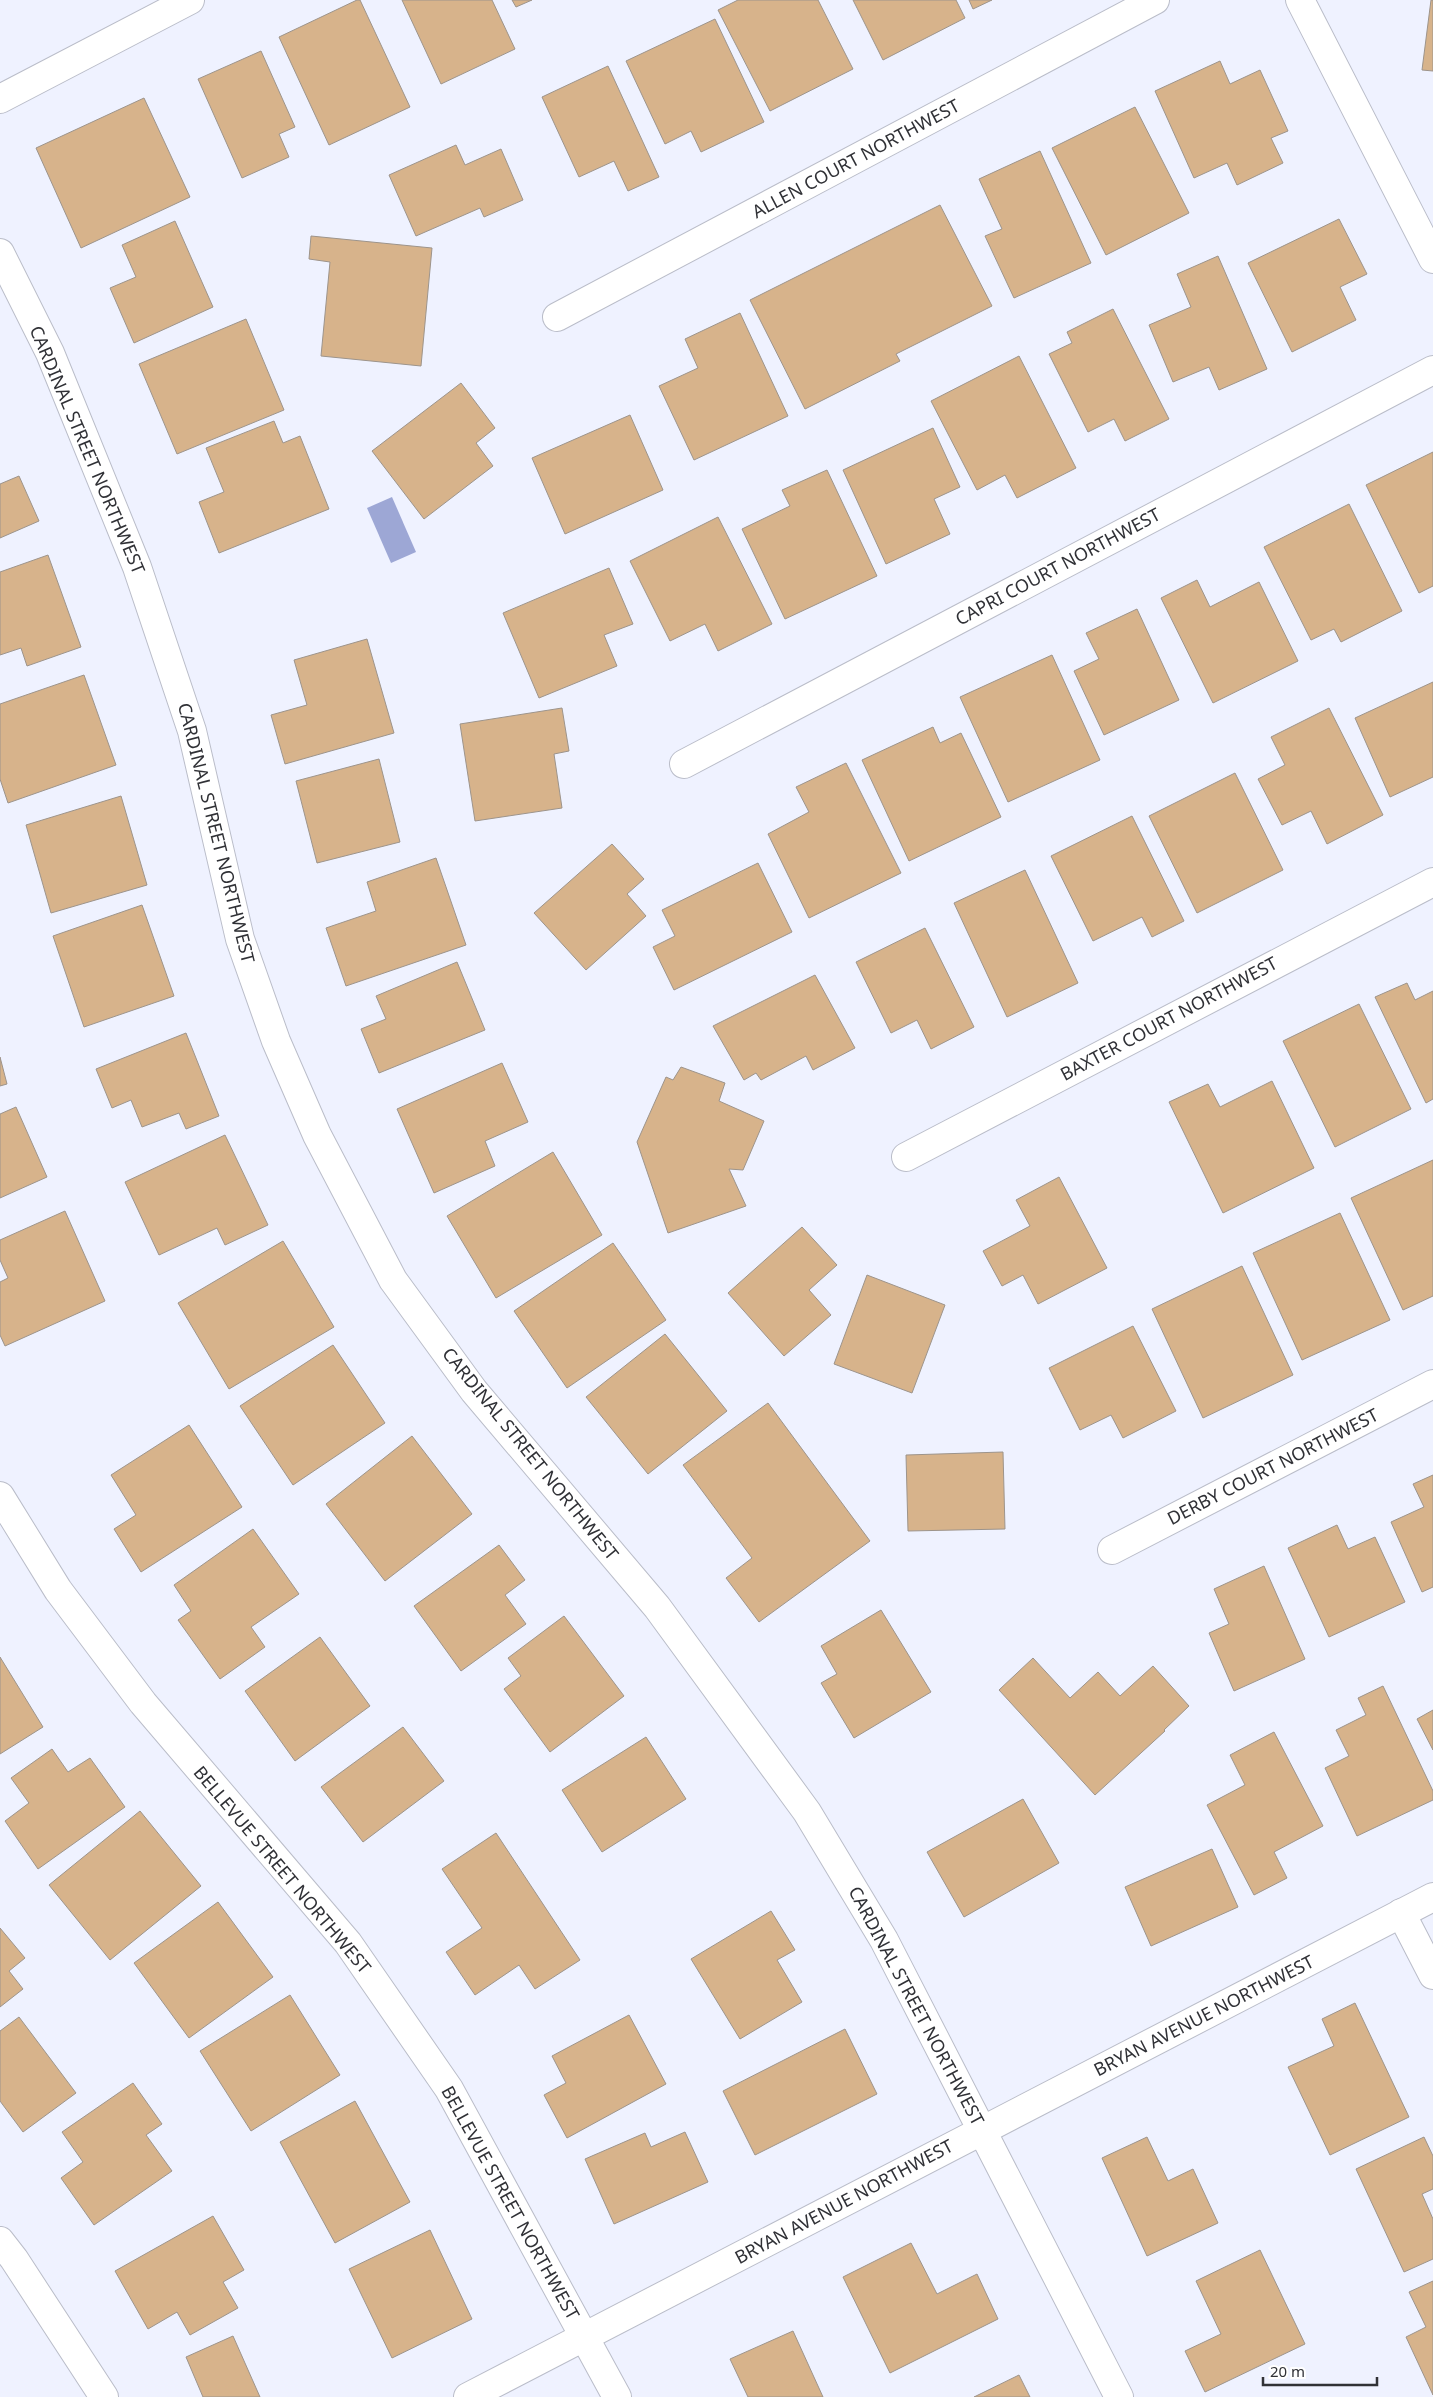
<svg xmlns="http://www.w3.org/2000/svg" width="1433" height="2397" viewBox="0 0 1433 2397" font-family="'Noto Sans',sans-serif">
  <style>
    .water { fill: #9da7d5 }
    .building { fill: #d7b38b; stroke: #9d948b }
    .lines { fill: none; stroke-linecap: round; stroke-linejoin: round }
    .street-casing { stroke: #babdc9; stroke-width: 30 }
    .street { stroke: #fff; stroke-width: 28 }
    .labels { text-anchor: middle; stroke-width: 4.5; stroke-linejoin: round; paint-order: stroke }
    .street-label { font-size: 18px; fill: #303136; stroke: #fff }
  </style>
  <rect width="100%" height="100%" fill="#eff2ff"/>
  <polygon class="water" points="392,497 416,552 391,563 367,508"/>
  <g class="building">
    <polygon points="357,0 360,0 410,107 329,145 279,37"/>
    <polygon points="402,0 492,0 515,49 441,84"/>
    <polygon points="512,0 532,0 516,7"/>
    <polygon points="738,0 818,0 853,69 770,111 718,10"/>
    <polygon points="853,0 956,0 965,18 883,60"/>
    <polygon points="969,0 992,0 973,9"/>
    <polygon points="1431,0 1433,0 1433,71 1422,70"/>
    <polygon points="715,19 764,122 701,152 691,131 665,144 626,61"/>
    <polygon points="261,51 295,127 279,134 289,157 242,178 198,79"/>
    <polygon points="1220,61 1230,84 1260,70 1288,131 1271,138 1283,163 1237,185 1227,163 1194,178 1155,91"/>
    <polygon points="608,66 659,177 628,191 614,161 579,177 542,97"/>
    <polygon points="144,98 190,197 81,248 36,148"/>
    <polygon points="1135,107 1189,213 1106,255 1052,148"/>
    <polygon points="456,145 465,165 501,149 523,200 484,217 480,208 416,236 389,175"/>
    <polygon points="1040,151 1091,263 1014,298 985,236 1002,229 979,179"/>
    <polygon points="940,205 992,306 896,354 900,361 805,409 750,300"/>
    <polygon points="1339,219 1367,274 1340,287 1356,320 1292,352 1248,263"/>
    <polygon points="175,221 213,307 134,343 110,288 136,277 122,245"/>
    <polygon points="311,236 432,248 421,366 321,356 330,262 309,259"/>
    <polygon points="1218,256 1267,369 1219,390 1209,367 1173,382 1149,325 1191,307 1177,274"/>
    <polygon points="1113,309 1169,419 1125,441 1114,419 1088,432 1049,354 1072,343 1067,332"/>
    <polygon points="740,313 788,416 694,460 659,386 698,368 685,339"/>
    <polygon points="246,319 284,410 177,454 139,364"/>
    <polygon points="1019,356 1076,468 1017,498 1005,475 977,490 931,401"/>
    <polygon points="461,383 495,428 476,443 493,466 424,519 372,451"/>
    <polygon points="630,415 663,490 565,534 532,458"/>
    <polygon points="274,421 283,443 300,436 329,509 219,553 199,502 224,492 206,448"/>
    <polygon points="933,428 960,487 934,499 950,534 886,564 843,470"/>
    <polygon points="1433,452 1433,586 1419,593 1366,485"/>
    <polygon points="827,470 877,576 785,619 742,529 790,506 782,490"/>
    <polygon points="19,476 39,521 0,538 0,484"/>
    <polygon points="1349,504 1402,611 1341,642 1334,629 1311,640 1264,547"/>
    <polygon points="718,517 772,624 718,651 705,624 670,641 630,561"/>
    <polygon points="48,555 81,647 27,666 21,648 0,655 0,572"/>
    <polygon points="609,568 633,624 604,635 617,666 539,698 503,613"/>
    <polygon points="1197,580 1210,607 1259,582 1298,661 1213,703 1161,598"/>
    <polygon points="1137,609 1179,700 1104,735 1074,671 1099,659 1086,633"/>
    <polygon points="367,639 394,733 285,764 271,715 307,705 294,660"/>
    <polygon points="1052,655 1100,760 1008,802 960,697"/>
    <polygon points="84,675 116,765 8,803 0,779 0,704"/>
    <polygon points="1433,682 1433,777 1390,797 1355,718"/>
    <polygon points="562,708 569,751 554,754 562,808 475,821 460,724"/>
    <polygon points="1329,708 1383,815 1327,844 1311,811 1282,825 1258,779 1285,765 1271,737"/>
    <polygon points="933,727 940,743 961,733 1001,817 909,861 862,760"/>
    <polygon points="379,759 400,842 317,863 296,781"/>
    <polygon points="846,763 901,873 809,918 768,834 809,812 796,787"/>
    <polygon points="1235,773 1283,870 1197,913 1149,816"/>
    <polygon points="121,796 147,885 51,913 26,825"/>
    <polygon points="1132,816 1184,921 1152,937 1142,917 1093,941 1051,856"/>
    <polygon points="612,844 644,879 627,894 646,916 586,970 534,913"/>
    <polygon points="436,858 466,945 346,986 326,928 376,911 367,882"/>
    <polygon points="758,863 792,932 674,990 653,947 675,936 662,910"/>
    <polygon points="1025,870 1078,983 1007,1017 954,903"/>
    <polygon points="142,905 174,996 84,1027 53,936"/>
    <polygon points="925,928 974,1027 931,1049 917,1020 891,1033 856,962"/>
    <polygon points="457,962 485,1030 379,1073 361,1029 386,1019 376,996"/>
    <polygon points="815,975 855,1048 813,1070 806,1056 761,1080 756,1073 744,1080 713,1026"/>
    <polygon points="1407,983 1415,1000 1433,991 1433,1099 1426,1103 1375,997"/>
    <polygon points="1359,1004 1411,1109 1335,1147 1283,1041"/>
    <polygon points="186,1033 219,1116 186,1129 179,1113 142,1127 131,1100 112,1108 96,1069"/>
    <polygon points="0,1057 7,1084 0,1086"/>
    <polygon points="502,1063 528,1122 485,1141 495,1166 434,1193 397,1109"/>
    <polygon points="681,1067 725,1083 719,1101 764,1121 743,1170 729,1169 746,1206 668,1233 637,1142 666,1077 673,1080"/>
    <polygon points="1272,1081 1314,1168 1223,1213 1169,1102 1208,1084 1220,1107"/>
    <polygon points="16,1107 47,1177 0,1198 0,1114"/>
    <polygon points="225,1135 268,1225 225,1245 217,1228 159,1255 125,1182"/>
    <polygon points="553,1152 602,1235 496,1298 447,1216"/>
    <polygon points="1433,1160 1433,1296 1403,1310 1351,1198"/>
    <polygon points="1059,1177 1107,1268 1038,1304 1023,1275 1002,1286 983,1251 1030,1226 1016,1200"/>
    <polygon points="65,1211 105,1301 5,1346 0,1335 0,1282 8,1278 0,1260 0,1240"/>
    <polygon points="1340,1213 1390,1320 1302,1360 1253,1253"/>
    <polygon points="802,1227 837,1265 809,1290 831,1315 784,1356 728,1293"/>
    <polygon points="283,1241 334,1327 229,1389 178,1303"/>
    <polygon points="613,1243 666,1320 567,1388 514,1311"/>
    <polygon points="1242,1266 1293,1375 1203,1418 1152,1309"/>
    <polygon points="867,1275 945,1305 912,1393 834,1364"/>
    <polygon points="1133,1326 1176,1411 1123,1438 1111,1415 1080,1430 1049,1368"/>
    <polygon points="665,1334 727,1411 648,1474 586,1397"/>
    <polygon points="333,1345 385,1423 293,1485 240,1406"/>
    <polygon points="768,1403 870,1541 759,1622 726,1578 752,1558 683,1465"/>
    <polygon points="189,1425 242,1507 141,1572 114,1529 136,1515 111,1475"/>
    <polygon points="412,1436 472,1514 385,1581 326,1504"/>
    <polygon points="1003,1452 1005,1529 908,1531 906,1455"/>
    <polygon points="1433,1475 1433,1587 1422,1592 1391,1522 1424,1507 1413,1484"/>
    <polygon points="1337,1525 1348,1549 1375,1537 1405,1602 1329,1637 1288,1548"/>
    <polygon points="253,1529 299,1594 251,1627 265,1647 220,1679 178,1620 191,1611 174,1585"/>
    <polygon points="499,1545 525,1580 505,1595 526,1624 461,1671 414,1606"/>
    <polygon points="1264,1566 1305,1659 1234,1691 1209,1633 1229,1624 1214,1589"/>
    <polygon points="881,1610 931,1692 854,1738 821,1683 837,1674 821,1646"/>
    <polygon points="564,1616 624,1696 550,1752 504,1689 521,1676 508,1658"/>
    <polygon points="320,1637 370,1706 295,1761 245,1691"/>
    <polygon points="0,1657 43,1727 0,1754"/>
    <polygon points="1033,1658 1070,1698 1098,1672 1120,1696 1153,1666 1189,1706 1164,1730 1165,1731 1095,1795 999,1690"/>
    <polygon points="1383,1686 1433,1791 1433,1800 1357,1836 1325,1768 1349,1756 1336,1730 1366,1715 1358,1698"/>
    <polygon points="1433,1710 1433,1750 1417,1719"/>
    <polygon points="403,1727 444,1781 363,1842 321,1787"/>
    <polygon points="1274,1732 1323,1826 1274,1852 1287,1878 1254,1895 1207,1805 1245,1785 1230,1755"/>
    <polygon points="646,1737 686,1799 602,1852 562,1790"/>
    <polygon points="52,1749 68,1772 90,1758 125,1807 38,1869 5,1821 29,1803 11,1778"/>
    <polygon points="1023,1799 1059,1863 964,1917 927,1852"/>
    <polygon points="140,1811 201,1886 110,1960 49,1885"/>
    <polygon points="496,1833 580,1960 535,1989 519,1965 475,1995 446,1952 482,1928 442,1869"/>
    <polygon points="1212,1849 1238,1907 1151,1946 1125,1887"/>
    <polygon points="218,1902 273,1977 189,2038 134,1963"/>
    <polygon points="771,1911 795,1950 777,1960 802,2002 740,2039 691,1959"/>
    <polygon points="0,1928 25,1958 9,1971 23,1989 0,2007"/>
    <polygon points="290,1995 340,2075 251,2131 200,2051"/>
    <polygon points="1355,2003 1409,2117 1330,2155 1288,2067 1334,2046 1322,2019"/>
    <polygon points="629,2015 666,2084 567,2138 544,2095 566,2083 552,2056"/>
    <polygon points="19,2017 76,2093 23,2132 0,2101 0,2031"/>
    <polygon points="845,2029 877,2094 755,2155 723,2091"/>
    <polygon points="133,2083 162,2124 146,2135 172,2171 94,2225 61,2178 83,2162 62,2132"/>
    <polygon points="355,2101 410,2202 335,2243 280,2142"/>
    <polygon points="685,2132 708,2182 614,2224 585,2159 645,2133 651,2147"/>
    <polygon points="1147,2137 1168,2181 1193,2169 1218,2223 1147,2256 1102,2158"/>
    <polygon points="1424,2137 1433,2156 1433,2189 1422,2194 1433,2219 1433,2259 1404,2272 1356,2169"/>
    <polygon points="213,2216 244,2270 223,2282 238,2308 190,2335 177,2312 148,2329 115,2271"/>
    <polygon points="430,2230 472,2319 392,2358 349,2269"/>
    <polygon points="911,2243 937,2294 977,2274 998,2319 890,2373 843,2277"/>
    <polygon points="1260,2250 1305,2344 1205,2392 1185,2351 1221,2334 1196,2281"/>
    <polygon points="1433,2281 1433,2395 1406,2337 1426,2327 1409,2292"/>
    <polygon points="793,2331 823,2397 748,2397 730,2359"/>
    <polygon points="233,2336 260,2397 203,2397 186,2357"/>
    <polygon points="1019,2375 1030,2397 974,2397"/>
  </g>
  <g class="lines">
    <defs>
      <g id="street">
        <polyline points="1300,0 1433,259"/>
        <polyline points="0,99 190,0"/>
        <polyline points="0,253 50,353 137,567 192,731 240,939 276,1041 317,1135 393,1280 474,1391 657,1607 807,1812 884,1940 1119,2397"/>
        <polyline points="557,317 1155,0"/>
        <polyline points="684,764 1433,370"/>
        <polyline points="906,1157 1433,882"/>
        <polyline points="0,1496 58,1590 143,1703 348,1943 449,2089 617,2397"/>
        <polyline points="1112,1550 1433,1384"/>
        <polyline points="1401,1913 1433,1975"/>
        <polyline points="0,2241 14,2259 104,2397"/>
        <polyline points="468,2397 1433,1897"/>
      </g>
    </defs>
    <use href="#street" class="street-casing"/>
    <use href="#street" class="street"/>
  </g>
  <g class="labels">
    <g class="street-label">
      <text transform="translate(856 159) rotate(-28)" y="6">ALLEN COURT NORTHWEST</text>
      <text transform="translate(87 450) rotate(67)" y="6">CARDINAL STREET NORTHWEST</text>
      <text transform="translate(1058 567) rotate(-28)" y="6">CAPRI COURT NORTHWEST</text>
      <text transform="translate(216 833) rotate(76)" y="6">CARDINAL STREET NORTHWEST</text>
      <text transform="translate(1169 1019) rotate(-28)" y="6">BAXTER COURT NORTHWEST</text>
      <text transform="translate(530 1454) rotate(51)" y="6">CARDINAL STREET NORTHWEST</text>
      <text transform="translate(1273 1467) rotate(-27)" y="6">DERBY COURT NORTHWEST</text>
      <text transform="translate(282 1870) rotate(50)" y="6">BELLEVUE STREET NORTHWEST</text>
      <text transform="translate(916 2006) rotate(62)" y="6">CARDINAL STREET NORTHWEST</text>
      <text transform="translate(1204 2016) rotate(-27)" y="6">BRYAN AVENUE NORTHWEST</text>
      <text transform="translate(844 2202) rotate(-28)" y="6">BRYAN AVENUE NORTHWEST</text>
      <text transform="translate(510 2203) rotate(61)" y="6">BELLEVUE STREET NORTHWEST</text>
    </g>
  </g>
  <path d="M1263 2377v8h114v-8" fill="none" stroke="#303136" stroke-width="2.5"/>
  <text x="1270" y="2377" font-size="15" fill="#303136" stroke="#ffffff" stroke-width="4" paint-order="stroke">20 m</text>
</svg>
